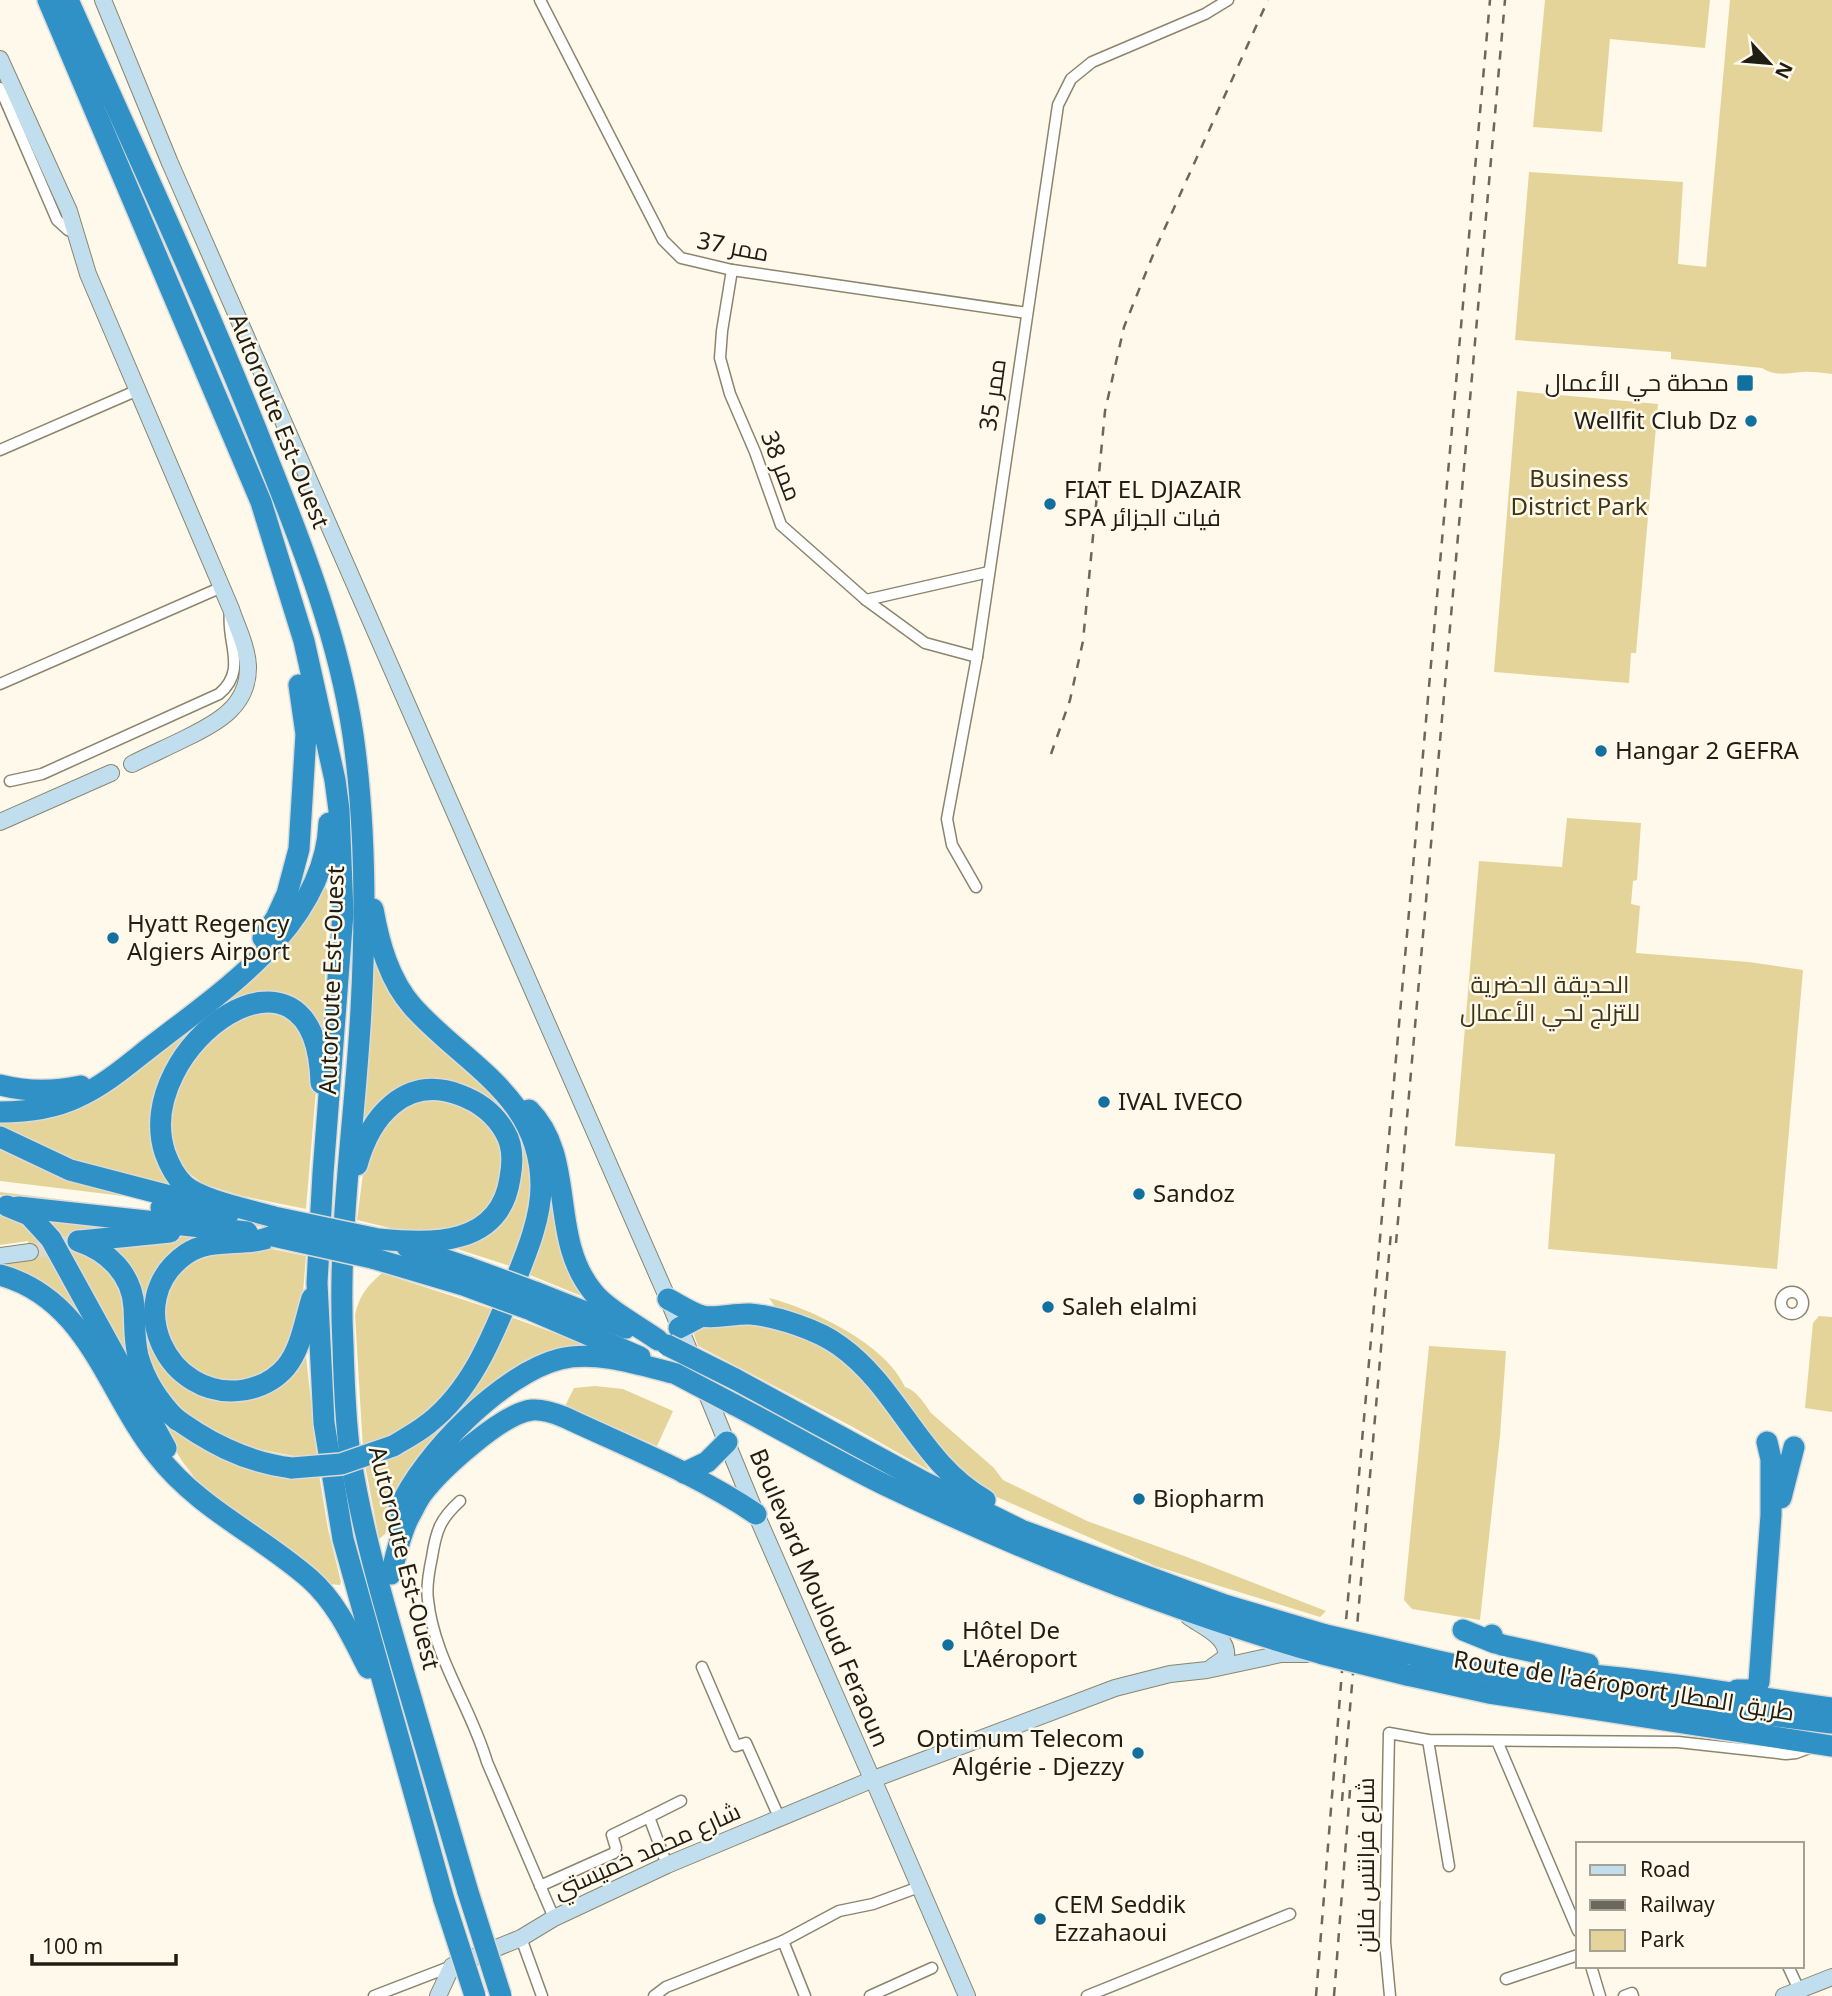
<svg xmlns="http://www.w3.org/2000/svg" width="1832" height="1996" viewBox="0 0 1832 1996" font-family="'Noto Sans',Cairo,sans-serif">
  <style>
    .green { fill: #e5d499 }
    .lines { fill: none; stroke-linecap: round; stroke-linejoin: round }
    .secondary-tunnel { stroke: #ddd8ca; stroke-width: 16; stroke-dasharray: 16 8; stroke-linecap: butt }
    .street-casing { stroke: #8c856d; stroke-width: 13 }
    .secondary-casing { stroke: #8c856d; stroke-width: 18 }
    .highway-casing { stroke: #dbdbd9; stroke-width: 24 }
    .street { stroke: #fff; stroke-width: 10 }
    .secondary { stroke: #c1deee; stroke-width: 16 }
    .highway { stroke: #3091c6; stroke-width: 21 }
    .rail { stroke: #6a675c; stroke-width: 2.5; stroke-dasharray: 9 9; stroke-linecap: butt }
    .highway-bridge-casing { stroke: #dbdbd9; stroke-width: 24; stroke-linecap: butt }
    .highway-bridge { stroke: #3091c6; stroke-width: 21 }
    .poi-dot { fill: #12709e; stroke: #fef9ea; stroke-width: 2.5 }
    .labels { text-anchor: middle; stroke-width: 5; stroke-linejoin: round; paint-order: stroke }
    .street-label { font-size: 24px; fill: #201d14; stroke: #fef9ea }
    .poi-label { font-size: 24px; fill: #201d14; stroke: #fef9ea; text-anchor: start }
    .park-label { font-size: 24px; fill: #3f3515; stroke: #fef9ea }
  </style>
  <rect width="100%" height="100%" fill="#fef9ea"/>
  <g class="green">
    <polygon points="1545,0 1710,0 1705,48 1610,39 1602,132 1533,127"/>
    <path d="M 1730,0 L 1832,0 L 1832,374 C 1822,373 1812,371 1802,372 C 1789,373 1775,377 1762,368 L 1671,359 L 1671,352 L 1515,340 L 1529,172 L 1683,182 L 1678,264 L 1706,267 Z"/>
    <polygon points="1517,391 1658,404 1636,653 1631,653 1629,683 1494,672"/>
    <polygon points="1567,818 1641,823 1637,880 1633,881 1631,904 1640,906 1636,953 1749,962 1803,970 1777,1269 1548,1249 1555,1154 1455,1146 1479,861 1562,867"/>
    <path d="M 323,884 L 328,891 L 323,1035 C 308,1014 305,1013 282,1002 C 233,981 204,1016 179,1053 C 160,1082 140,1119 158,1154 C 165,1167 179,1180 189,1191 L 87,1167 L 0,1128 L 0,1120 L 107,1089 Z"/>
    <polygon points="376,946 403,1002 515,1113 530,1157 531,1204 513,1267 445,1245 481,1234 514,1140 429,1084 362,1137"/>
    <polygon points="256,1005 298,1021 317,1078 306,1209 242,1196 203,1184 180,1166 168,1141 171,1090 190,1052"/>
    <polygon points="417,1098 461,1100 496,1129 508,1168 484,1219 427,1237 357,1220 366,1151 377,1128"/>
    <polygon points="0,1146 148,1199 0,1181"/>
    <polygon points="547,1181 584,1297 525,1273"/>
    <polygon points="0,1192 163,1212 249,1218 292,1232 246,1224 0,1195"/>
    <polygon points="0,1204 37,1230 129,1399 84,1330 0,1268 0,1264 31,1259 28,1241 0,1245"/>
    <polygon points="29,1208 147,1224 76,1234 118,1275 135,1368"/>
    <polygon points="201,1235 149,1318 216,1398 301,1353 306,1356 317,1456 294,1456 248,1447 225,1438 196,1421 175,1404 149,1375 136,1297 98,1245"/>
    <polygon points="219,1246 272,1249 306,1256 300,1329 273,1373 235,1386 184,1368 161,1325 164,1298 183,1264"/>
    <path d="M 382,1273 L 495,1310 L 474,1358 L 421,1422 L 363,1449 L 355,1315 C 359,1296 367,1286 382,1273 Z"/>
    <path d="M 769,1298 C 812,1309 886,1344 905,1387 C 917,1391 924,1403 931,1413 L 994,1468 L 1003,1480 L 1087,1521 L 1187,1557 L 1326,1611 L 1320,1617 L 1155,1566 L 985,1492 L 949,1461 L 896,1392 L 777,1310 Z"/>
    <polygon points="508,1316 601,1350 537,1363 391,1509 385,1534 379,1539 365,1465 401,1450"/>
    <polygon points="1819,1316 1832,1317 1832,1412 1805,1408 1813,1323"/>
    <path d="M 757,1321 C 777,1328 799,1333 818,1342 C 860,1363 903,1433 930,1471 L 851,1426 L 698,1346 L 694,1335 L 697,1328 Z"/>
    <polygon points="1429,1346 1506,1351 1500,1436 1480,1620 1412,1609 1404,1600"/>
    <polygon points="595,1386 623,1389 673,1411 657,1446 565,1406 574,1388"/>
    <polygon points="146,1402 213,1446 319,1474 328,1529 341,1582 340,1585 327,1584 200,1485 182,1461"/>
  </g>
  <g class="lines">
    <polyline class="secondary-tunnel" points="30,1252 78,1241"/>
    <defs>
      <g id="street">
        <polyline points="540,0 663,240 681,258 732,270 1027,313"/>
        <polyline points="0,88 57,220 68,230 75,233"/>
        <polyline points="732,270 722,331 720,358 730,394 755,452 781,525 866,600 925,643 977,657"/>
        <polyline points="0,450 138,390"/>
        <polyline points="866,600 989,572"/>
        <polyline points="0,684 222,587"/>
        <path d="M 10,781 L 42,774 L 219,694 C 248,670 226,643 230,612"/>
        <polyline points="976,887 952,845 947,819 977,657 1058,105 1071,79 1092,62 1205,14 1228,0"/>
        <circle cx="1792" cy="1303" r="11"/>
        <path d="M 460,1501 C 440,1519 436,1531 432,1557 C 429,1571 426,1587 428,1600 C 434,1658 471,1707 487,1762 L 554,1918"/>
        <polyline points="702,1667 736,1746 746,1743 779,1817"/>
        <polyline points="1428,1740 1449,1866"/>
        <polyline points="1497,1741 1578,1931"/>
        <polyline points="649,1817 681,1801"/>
        <polyline points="540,1886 614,1853 616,1848 612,1835 649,1817 667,1865"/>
        <polyline points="521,1938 542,1996"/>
        <polyline points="783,1941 839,1911 873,1904 919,1887"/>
        <polyline points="1591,1966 1600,1996"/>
        <polyline points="1788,1966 1801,1994"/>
        <polyline points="1506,1979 1578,1955"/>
        <polyline points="374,1996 452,1966"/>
        <polyline points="654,1996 666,1987 783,1941 805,1996"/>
        <polyline points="870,1996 932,1968"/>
        <polyline points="1087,1996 1290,1914"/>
        <polyline points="1390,1996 1385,1942 1389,1733 1428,1740 1678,1742 1786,1754 1796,1753 1812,1747"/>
        <polyline points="1624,1996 1632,1993 1633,1996"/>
      </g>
      <g id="secondary">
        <polyline points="103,0 170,163 668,1299 756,1514 869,1772"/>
        <path d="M 0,59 L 69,211 L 88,274 L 231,609 C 237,627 247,646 248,666 C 249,706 217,723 186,738 C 168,747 150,755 132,764"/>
        <polyline points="0,822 111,773"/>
        <polyline points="0,1256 30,1252"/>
        <path d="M 1189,1617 C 1203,1627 1229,1637 1226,1657 L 1212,1667"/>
        <polyline points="879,1777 1115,1688 1170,1674 1207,1670 1281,1654 1307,1654"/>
        <polyline points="876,1786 967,1996"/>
        <polyline points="438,1996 452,1966 521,1938 554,1918 667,1865 864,1783"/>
        <polyline points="1784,1996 1832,1977"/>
      </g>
      <g id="highway">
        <polyline points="48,0 261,502 304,641 335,780 339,810 343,913 323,1173 317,1283 324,1423 343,1539 444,1900"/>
        <path d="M 68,0 C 136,153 208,305 269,462 C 304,550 339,640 353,735 C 366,826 366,918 361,1010 C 355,1122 337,1233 343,1345 C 344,1381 345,1418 350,1454 C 362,1532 385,1608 407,1684 C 427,1753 448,1823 468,1892"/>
        <path d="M 373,909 C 379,943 389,980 413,1007 C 465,1065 541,1096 541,1186 C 541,1222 523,1261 510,1294 C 491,1340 470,1391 429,1423 C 418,1432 405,1439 393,1446"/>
        <polyline points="263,938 276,918 287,894 299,849 306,734 299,685"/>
        <path d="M 0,1085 C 27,1092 54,1092 81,1086"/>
        <path d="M 529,1110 C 577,1158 548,1237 593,1292 C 606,1309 640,1327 658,1340"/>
        <path d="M 0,1112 C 27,1112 53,1109 78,1097 C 109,1083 134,1059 161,1039 C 231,985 325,921 329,823"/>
        <polyline points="0,1137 70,1170 185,1200"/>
        <path d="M 357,1165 C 370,1117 405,1074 460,1095 C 479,1102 495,1114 505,1132 C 513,1145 513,1162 510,1178 C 500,1247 431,1244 378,1239"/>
        <polyline points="7,1206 29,1215 51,1239 166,1448"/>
        <polyline points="18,1207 247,1232"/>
        <polyline points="161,1208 230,1212"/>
        <path d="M 274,1217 C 251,1210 200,1200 184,1185 C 176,1177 169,1164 165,1153 C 130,1047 316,913 321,1083"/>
        <path d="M 273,1236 C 245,1248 213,1236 186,1254 C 120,1300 167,1402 244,1390 C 261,1387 275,1380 286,1367 C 301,1349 305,1320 312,1298"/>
        <path d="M 78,1241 C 108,1251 132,1274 134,1307 C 135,1324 134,1339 138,1356 C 145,1381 159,1402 177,1420"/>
        <polyline points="80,1241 170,1232"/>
        <polyline points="407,1247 470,1268"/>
        <polyline points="372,1258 463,1285"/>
        <path d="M 0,1275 C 88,1299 106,1391 157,1455 C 199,1509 260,1535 310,1579 C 337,1603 352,1637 368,1668"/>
        <polyline points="535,1292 626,1328"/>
        <path d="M 668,1299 C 678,1304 691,1313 702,1316 C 716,1319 735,1313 750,1314 C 776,1316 819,1330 840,1346 C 899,1388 919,1462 985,1500"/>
        <polyline points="531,1310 640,1357"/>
        <polyline points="679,1328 702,1316"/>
        <polyline points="735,1379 924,1482 1021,1530 1225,1605 1326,1635"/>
        <path d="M 733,1404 C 783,1430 832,1459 883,1484 C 1025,1552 1172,1611 1323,1654"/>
        <path d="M 167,1412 C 205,1441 244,1462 292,1468"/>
        <polyline points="684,1473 707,1462 727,1442"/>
        <polyline points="1781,1498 1794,1447"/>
        <path d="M 399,1509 C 422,1455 503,1373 560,1359 C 597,1350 641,1365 676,1374"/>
        <path d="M 391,1574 C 396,1556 400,1534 409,1517 C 413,1510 417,1501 422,1494 C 440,1470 502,1413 532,1410 C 543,1409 554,1413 564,1417 C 628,1447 697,1474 756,1514"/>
        <polyline points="1463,1630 1495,1643"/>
        <polyline points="1492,1635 1491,1640 1502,1645 1588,1664"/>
        <path d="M 1408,1654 C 1547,1688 1690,1705 1832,1723"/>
        <path d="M 1550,1672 C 1645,1677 1738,1695 1832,1708"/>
        <polyline points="1407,1675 1489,1693 1832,1746"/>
        <polyline points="1737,1690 1754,1690 1759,1682 1771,1515 1771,1459 1767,1442"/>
      </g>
    </defs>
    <use href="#street" class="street-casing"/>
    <use href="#secondary" class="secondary-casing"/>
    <use href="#highway" class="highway-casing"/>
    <use href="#street" class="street"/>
    <use href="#secondary" class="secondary"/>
    <use href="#highway" class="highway"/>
    <g class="rail">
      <polyline points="1051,754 1070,700 1083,641 1105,411 1124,327 1155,250 1268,0"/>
      <polyline points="1396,1243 1505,0"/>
      <polyline points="1342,1801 1391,1232"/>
      <polyline points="1316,1996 1346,1621 1490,0"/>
      <polyline points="1334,1996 1350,1790"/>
    </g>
    <defs>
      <g id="highway-bridge">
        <polyline points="274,1217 378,1239"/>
        <polyline points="273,1236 372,1258"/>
        <polyline points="470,1268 535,1292"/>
        <polyline points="463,1285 531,1310"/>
        <polyline points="667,1345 735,1379"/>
        <polyline points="676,1374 733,1404"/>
        <polyline points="292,1468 341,1464 393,1446"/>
        <polyline points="1326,1635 1408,1654"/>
        <polyline points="1323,1654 1407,1675"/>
        <polyline points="468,1892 501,1996"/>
        <polyline points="444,1900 475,1996"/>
      </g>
    </defs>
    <use href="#highway-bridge" class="highway-bridge-casing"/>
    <use href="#highway-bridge" class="highway-bridge"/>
  </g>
  <g class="poi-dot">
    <rect x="1736" y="374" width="18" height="18" rx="3.5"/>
    <circle cx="1751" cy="421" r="7"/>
    <circle cx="1050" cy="504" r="7"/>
    <circle cx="1601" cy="751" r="7"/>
    <circle cx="113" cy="938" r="7"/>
    <circle cx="1104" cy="1102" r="7"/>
    <circle cx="1139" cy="1194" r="7"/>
    <circle cx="1048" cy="1307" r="7"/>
    <circle cx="1139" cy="1499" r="7"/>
    <circle cx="948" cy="1645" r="7"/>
    <circle cx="1138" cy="1753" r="7"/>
    <circle cx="1040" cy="1919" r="7"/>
  </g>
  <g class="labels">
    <g class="street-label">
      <text transform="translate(733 247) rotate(11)" y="8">ممر 37</text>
      <text transform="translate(993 395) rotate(-82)" y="8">ممر 35</text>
      <text transform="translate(279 421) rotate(68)" y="8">Autoroute Est-Ouest</text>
      <text transform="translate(781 466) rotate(69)" y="8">ممر 38</text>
      <text transform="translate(332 980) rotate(-88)" y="8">Autoroute Est-Ouest</text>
      <text transform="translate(404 1558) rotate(76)" y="8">Autoroute Est-Ouest</text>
      <text transform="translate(819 1598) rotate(67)" y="8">Boulevard Mouloud Feraoun</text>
      <text transform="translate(1624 1686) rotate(9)" y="8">Route de l'aéroport طريق المطار</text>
      <text transform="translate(647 1851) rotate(-24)" y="8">شارع محمد خميستي</text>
      <text transform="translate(1366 1865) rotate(-90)" y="8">شارع فرانتس فانن</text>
    </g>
    <g class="poi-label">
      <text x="1729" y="391" text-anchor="end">محطة حي الأعمال</text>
      <text x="1737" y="429" text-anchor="end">Wellfit Club Dz</text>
      <text x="1064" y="498">FIAT EL DJAZAIR<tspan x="1064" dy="28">SPA فيات الجزائر</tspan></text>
      <text x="1615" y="759">Hangar 2 GEFRA</text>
      <text x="127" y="932">Hyatt Regency<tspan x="127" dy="28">Algiers Airport</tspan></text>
      <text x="1118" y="1110">IVAL IVECO</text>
      <text x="1153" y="1202">Sandoz</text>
      <text x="1062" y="1315">Saleh elalmi</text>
      <text x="1153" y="1507">Biopharm</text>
      <text x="962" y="1639">Hôtel De<tspan x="962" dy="28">L'Aéroport</tspan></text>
      <text x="1124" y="1747" text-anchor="end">Optimum Telecom<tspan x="1124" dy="28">Algérie - Djezzy</tspan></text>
      <text x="1054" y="1913">CEM Seddik<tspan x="1054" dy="28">Ezzahaoui</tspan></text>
    </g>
    <g class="park-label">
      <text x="1579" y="487">Business<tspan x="1579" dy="28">District Park</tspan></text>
      <text x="1550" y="993">الحديقة الحضرية<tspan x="1550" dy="28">للتزلج لحي الأعمال</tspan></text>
    </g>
  </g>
  <rect x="1576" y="1842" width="228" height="126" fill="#fef9ea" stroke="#a5a194" stroke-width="2"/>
  <rect x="1590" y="1865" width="35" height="10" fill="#c1deee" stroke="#a5a194" stroke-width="2"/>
  <text x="1640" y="1877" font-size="21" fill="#201d14">Road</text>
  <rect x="1590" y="1900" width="35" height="10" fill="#6a675c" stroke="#a5a194" stroke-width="2"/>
  <text x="1640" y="1912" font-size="21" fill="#201d14">Railway</text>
  <rect x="1590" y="1930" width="35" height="21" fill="#e5d499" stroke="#a5a194" stroke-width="2"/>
  <text x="1640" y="1947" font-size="21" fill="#201d14">Park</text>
  <g transform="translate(1769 63) rotate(116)" stroke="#fef9ea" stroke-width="5" paint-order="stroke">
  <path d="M0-5L12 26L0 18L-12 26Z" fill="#201d14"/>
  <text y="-10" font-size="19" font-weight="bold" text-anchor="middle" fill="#201d14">N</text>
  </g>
  <path d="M32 1954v10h144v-10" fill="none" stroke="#201d14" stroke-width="3.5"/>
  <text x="42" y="1954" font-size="21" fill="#201d14" stroke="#fef9ea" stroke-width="5" paint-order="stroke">100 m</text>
</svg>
